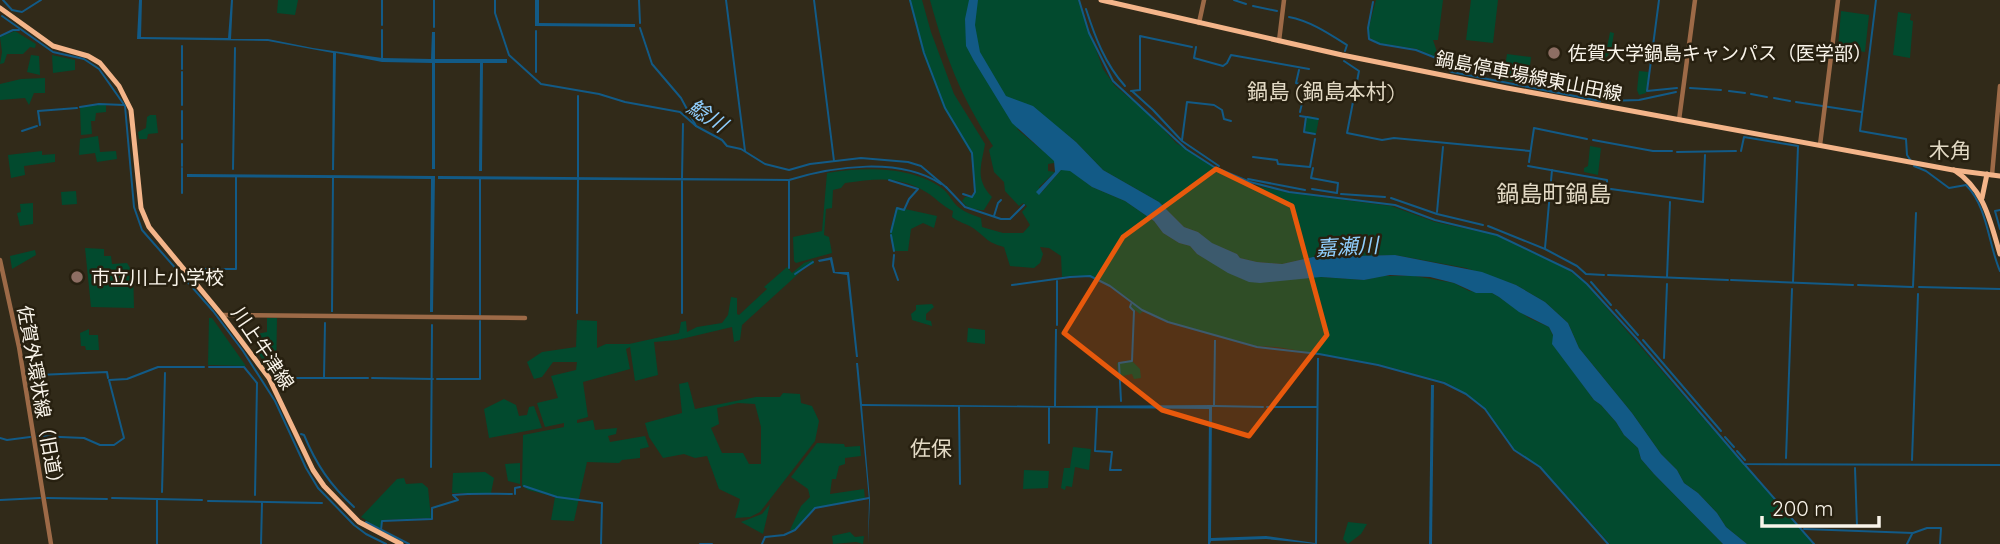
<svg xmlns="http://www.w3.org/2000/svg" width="2000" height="544" viewBox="0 0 2000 544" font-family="Quicksand,'Noto Sans JP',sans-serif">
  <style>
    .green { fill: #024a2e; fill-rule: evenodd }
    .water { fill: #125a86 }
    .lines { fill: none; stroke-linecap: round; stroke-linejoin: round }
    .stream { stroke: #125a86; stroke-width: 2 }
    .minor { stroke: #9d6a47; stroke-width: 4.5 }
    .major { stroke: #f4b58a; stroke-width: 5 }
    .marked { fill: #e8590c; fill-opacity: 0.2; stroke: #e8590c; stroke-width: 5; stroke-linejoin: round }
    .education-dot { fill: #8d6e63; stroke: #272010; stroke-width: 2.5 }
    .labels { text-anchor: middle; stroke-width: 5; stroke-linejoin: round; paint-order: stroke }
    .poi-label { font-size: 19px; fill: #f9f4ea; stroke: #272010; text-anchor: start }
    .street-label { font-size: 19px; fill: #f9f4ea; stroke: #272010 }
    .neighbourhood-label { font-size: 21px; fill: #e3dac5; stroke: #272010 }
    .water-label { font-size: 21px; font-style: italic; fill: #90cefd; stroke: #272010 }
    .quarter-label { font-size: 23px; fill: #e3dac5; stroke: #272010 }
  </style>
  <rect width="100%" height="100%" fill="#312a19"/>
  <g class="green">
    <polygon points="278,0 298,0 295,15 277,13"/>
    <path d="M 909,0 L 922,0 L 931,32 L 954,94 L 985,144 C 981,167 975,179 992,197 L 984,210 C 976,210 967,209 962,201 L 965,197 L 973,197 L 975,191 L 971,154 L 943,107 L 922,51 Z"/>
    <path d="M 930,0 L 1078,0 L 1103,69 L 1115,86 L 1150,115 L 1176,143 L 1226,175 L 1247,184 L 1290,193 L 1391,206 L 1435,222 L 1495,235 L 1567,269 L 1584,282 L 1813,544 L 1747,544 L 1726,527 L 1717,513 L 1698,493 L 1684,483 L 1677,470 L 1661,454 L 1632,413 L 1579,348 L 1568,323 L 1545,302 L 1516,285 L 1466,268 L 1395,255 L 1313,257 L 1282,264 L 1257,262 L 1240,258 L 1237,254 L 1211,243 L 1198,232 L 1184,227 L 1159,202 L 1103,170 L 1076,142 L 1064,132 L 1017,129 L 1054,160 L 1054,163 L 1048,164 L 1048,171 L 1055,172 L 1039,187 L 1042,192 L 1061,170 L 1070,170 L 1092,187 L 1125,201 L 1154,221 L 1163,233 L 1179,243 L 1190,246 L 1197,254 L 1242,279 L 1321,277 L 1364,280 L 1383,276 L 1415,276 L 1454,283 L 1469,291 L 1492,293 L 1499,297 L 1529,318 L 1549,327 L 1563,357 L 1594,400 L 1601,405 L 1616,422 L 1624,435 L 1638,448 L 1641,459 L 1654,474 L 1723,544 L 1610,544 L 1541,467 L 1515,450 L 1486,409 L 1467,394 L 1445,382 L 1378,364 L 1277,347 L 1257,346 L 1168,322 L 1144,310 L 1140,314 L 1131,307 L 1133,302 C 1108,284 1093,272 1062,277 L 1061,256 L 1049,248 L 1040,247 L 1043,254 L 1040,263 L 1034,268 L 1010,266 L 1004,247 C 986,242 987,238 973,228 C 967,224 958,222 952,217 L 953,211 C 942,206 936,198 926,192 C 898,175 876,179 845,183 L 841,188 L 833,190 L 832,208 L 826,209 L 824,235 L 829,237 L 832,253 L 796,263 L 794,261 L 793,237 L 822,231 L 827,173 C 864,167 912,166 943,189 C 949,194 952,201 957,206 C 964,212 973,215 981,218 L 982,227 L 1003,233 L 1023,233 L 1030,225 L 1022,212 L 1027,206 L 1023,203 L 1019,206 L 1005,191 L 1004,182 L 994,172 L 989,150 L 993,146 C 960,95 946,58 930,0 Z"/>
    <polygon points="1376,0 1443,0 1438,40 1433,40 1439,58 1417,49 1378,43 1369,37 1369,27"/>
    <polygon points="1471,0 1498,0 1493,43 1466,40"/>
    <polygon points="1841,11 1869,15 1865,52 1838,48"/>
    <polygon points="1898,12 1911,14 1910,20 1913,21 1910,58 1893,55"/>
    <polygon points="15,31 36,44 35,48 30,47 23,54 7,54 4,63 0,64 2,52 0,37"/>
    <polygon points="1610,32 1614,33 1611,51 1605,59 1595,57 1596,52 1587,50 1588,45 1607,48"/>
    <polygon points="1507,54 1531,57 1528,83 1503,80"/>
    <polygon points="31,55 39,56 40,75 27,72"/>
    <polygon points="52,55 75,60 75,70 53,73"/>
    <polygon points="1639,71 1649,72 1646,93 1639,95 1637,90"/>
    <polygon points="45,78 45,93 34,93 29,105 25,98 0,100 0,84 21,79"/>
    <polygon points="99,105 106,105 106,112 96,113 95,121 91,121 92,134 81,135 80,107"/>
    <polygon points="150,115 156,115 158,133 148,134 147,139 139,139 138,132 146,128 147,117"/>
    <polygon points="1307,116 1319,118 1316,134 1305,131"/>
    <polygon points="98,136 100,152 116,151 117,159 97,162 95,153 79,155 80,139"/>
    <polygon points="1590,146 1601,148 1598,175 1584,172 1584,168 1588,166"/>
    <polygon points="42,151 42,155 55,154 55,162 24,166 25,175 11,178 8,155"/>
    <polygon points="76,191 77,204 62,205 61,192"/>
    <polygon points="33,203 33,224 20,226 17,213 21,212 20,204"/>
    <polygon points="896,207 937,216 934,228 923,223 911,229 908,251 893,251 890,232"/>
    <polygon points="85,248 104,249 104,256 111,256 112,264 127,263 130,268 133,268 134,308 91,307"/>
    <polygon points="35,250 36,255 12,269 10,256"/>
    <polygon points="813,260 814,264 807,266 742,325 740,340 734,342 732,327 677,340 654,342 658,375 635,381 630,347 626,349 630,369 583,382 588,417 577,420 577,423 593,420 595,430 617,428 616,434 608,436 610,442 645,436 649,447 640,449 640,458 622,460 619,463 587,462 574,521 551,520 555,497 528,490 522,486 523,435 564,427 564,423 545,427 537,403 558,398 551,376 576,370 577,362 553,362 542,377 534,379 527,362 542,352 576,347 577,320 597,321 597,348 606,344 629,344 679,333 681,322 686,321 687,332 697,327 722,323 728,315 731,297 737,298 737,314 739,315 767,289 764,287 787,267 792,273 804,263"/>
    <polygon points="932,304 934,307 926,314 926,320 931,321 932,326 912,320 911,314 916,310 916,305"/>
    <polygon points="209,318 212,318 246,366 208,365"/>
    <polygon points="267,318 277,318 276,375 273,375 258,353 257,334 267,332"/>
    <polygon points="968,328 985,330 985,344 967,342"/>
    <polygon points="89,329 89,335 98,335 99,350 86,350 85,346 81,346 80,333"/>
    <polygon points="1131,360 1140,369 1141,378 1134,379 1132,374 1118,377 1117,363"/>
    <path d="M 688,382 L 695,409 L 756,397 L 780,397 L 783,393 L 800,394 L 801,403 L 812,406 L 819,421 L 815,441 L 760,512 L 750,517 L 735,518 L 740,499 L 719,489 L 707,456 L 695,458 L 684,454 L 663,458 L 649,437 L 645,423 L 682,413 L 679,384 ZM 738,403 L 755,404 L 761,427 L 761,464 L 749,464 L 743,453 L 722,453 L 711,428 L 719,424 L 717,408 Z"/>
    <polygon points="504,399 516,405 519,416 527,415 529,407 534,406 542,428 489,438 484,409"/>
    <polygon points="817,443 844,444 845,447 860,446 861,456 845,458 845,464 839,466 836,479 832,479 830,494 864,489 865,499 816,508 796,530 790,530 801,506 810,497 808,489 791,477"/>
    <polygon points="1073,447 1091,449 1089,470 1075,467 1072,487 1066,486 1065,490 1061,488 1064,468 1070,468"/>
    <polygon points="520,463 520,484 508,481 505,464"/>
    <polygon points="1024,470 1049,471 1048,488 1023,489"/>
    <polygon points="485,472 494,478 491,493 452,493 453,473"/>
    <polygon points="404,478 406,484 422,483 428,488 431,518 382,520 380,529 361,517 397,479"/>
    <polygon points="770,504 763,534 741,522 762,514"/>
    <polygon points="1348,522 1367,524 1361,534 1348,544 1343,539"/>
    <polygon points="850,532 855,537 864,536 863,544 856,542 833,544 832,536"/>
  </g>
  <g class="water">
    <polygon points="139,0 142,0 141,37 228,38 231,0 233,0 231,39 268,39 313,48 382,58 431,59 432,32 435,32 435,59 507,59 507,63 483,63 482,171 479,171 480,63 435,63 435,169 432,169 432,63 382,62 336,53 334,170 332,170 333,53 268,41 137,39"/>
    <polygon points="535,0 539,0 539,23 635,24 635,27 535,26"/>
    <polygon points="969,0 978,0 975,25 980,52 1006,96 1033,106 1076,142 1103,170 1159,202 1184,227 1198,232 1212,243 1237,254 1240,258 1257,262 1282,264 1313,257 1395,255 1482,272 1516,285 1545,302 1568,323 1579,348 1632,413 1661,454 1677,470 1684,483 1698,493 1717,513 1726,527 1747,544 1723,544 1654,474 1641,459 1638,448 1624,435 1616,422 1601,405 1594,400 1552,344 1553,335 1549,327 1519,312 1499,297 1492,293 1476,293 1454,283 1430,277 1390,275 1364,280 1321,277 1260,283 1249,282 1228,273 1197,254 1190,246 1179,243 1163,233 1154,221 1125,201 1092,187 1070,171 1061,170 1039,195 1036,192 1055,172 1054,161 1012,123 974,61 966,46 965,19"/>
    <polygon points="187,174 435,176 433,312 430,312 431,179 334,178 333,312 331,312 332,178 187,177"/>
    <polygon points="438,176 789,179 789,181 438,179"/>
    <polygon points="832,257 835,272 849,272 858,357 856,357 847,275 833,273 830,260 819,262 818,260"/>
    <polygon points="1055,329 1057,329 1056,406 1213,405 1214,340 1216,340 1215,407 1212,407 1211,538 1266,536 1315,543 1317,358 1319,358 1317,544 1266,539 1211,541 1210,544 1208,544 1209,409 862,406 870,500 868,544 869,500 856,363 858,363 862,404 1054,406"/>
    <polygon points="1431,385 1434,385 1432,544 1429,544"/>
  </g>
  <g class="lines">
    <g class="stream">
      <polyline points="3,0 12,10 22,12 41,0"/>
      <polyline points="495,0 495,13 509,55 541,84 599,94 625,102 680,112 696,126 722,140 727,146 741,149 765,164 789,170 810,164 861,158 908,162 921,166 947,188"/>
      <polyline points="639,0 640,23"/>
      <polyline points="726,0 745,151"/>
      <polyline points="814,0 834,161"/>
      <polyline points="910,0 924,53 945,108 972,153 975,192 972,197 963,194"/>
      <polyline points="1079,0 1089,33 1113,81 1186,149 1214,167 1250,182 1289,192 1395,205 1435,220 1497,235 1572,271 1587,284 1637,339 1744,464 2000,465"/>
      <polyline points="1234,0 1246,4"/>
      <polyline points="1659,0 1647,91 1677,88"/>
      <polyline points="1876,0 1860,131 1906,139 1907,155 1911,161"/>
      <polyline points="1373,2 1368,28 1369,39 1380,44 1416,50 1451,64 1450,71 1452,72 1600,101"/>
      <polyline points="1253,6 1277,11"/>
      <path d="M 1086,9 C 1095,37 1105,64 1125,86"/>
      <polyline points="2,16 53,52 84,59 99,69 125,106 134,207 142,230 213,311 243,351 275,401 306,468 318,488 354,525 366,534 386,544"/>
      <path d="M 1289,17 C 1310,21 1328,33 1347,45 L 1345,51"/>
      <polyline points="382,25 382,0"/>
      <polyline points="434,27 434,0"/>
      <polyline points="640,28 652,64 681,98 696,126"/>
      <polyline points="0,36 13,30 19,30"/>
      <polyline points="1196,47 1194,58 1223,66 1227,63 1231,55 1309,69"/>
      <polyline points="382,58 382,30"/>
      <polyline points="1344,61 1359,71 1347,133 1382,140 1394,138 1530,151"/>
      <polyline points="182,69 182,46"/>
      <polyline points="1299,70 1296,83 1306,86 1300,112"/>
      <polyline points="536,72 536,31"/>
      <polyline points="1690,88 1721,90"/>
      <polyline points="1131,91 1140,90 1140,36 1192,47"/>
      <polyline points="1132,91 1153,110 1182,141 1219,166"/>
      <polyline points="1729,91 1745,93"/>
      <polyline points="1751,94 1767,97"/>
      <polyline points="578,96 578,177"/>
      <polyline points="1774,98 1790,101"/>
      <polyline points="1607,101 1639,100 1676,92"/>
      <polyline points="1796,102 1862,112"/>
      <polyline points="182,105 182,72"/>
      <polyline points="80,107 99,104 124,105"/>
      <polyline points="182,111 182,139"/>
      <polyline points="1300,116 1306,117 1304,132 1315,134"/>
      <polyline points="1307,117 1318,119"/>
      <polyline points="40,125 38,111 77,108"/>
      <polyline points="22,131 37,126"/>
      <polyline points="1182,140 1187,102 1214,105 1222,110 1224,119 1231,121"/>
      <polyline points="1593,140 1653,151 1672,151"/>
      <polyline points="182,144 182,166"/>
      <polyline points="1741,151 1744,137 1798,146 1793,282"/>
      <polyline points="1677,152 1736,151"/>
      <polyline points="1253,157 1277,160 1278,164 1310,167 1315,139"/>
      <polyline points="1529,162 1534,128 1587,139"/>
      <polyline points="1528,166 1607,180 1607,188"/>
      <path d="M 1914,166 L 1926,171 L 1949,188 L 1966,185 C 1988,207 1988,244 2000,271"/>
      <polyline points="182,168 182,193"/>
      <polyline points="233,169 235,48"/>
      <polyline points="682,178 683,124"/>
      <polyline points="1248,179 1305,190"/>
      <path d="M 789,180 C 834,166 900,157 941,184"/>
      <polyline points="889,180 918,189 909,199 904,210 897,208 891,232"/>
      <polyline points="789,181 789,268"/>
      <polyline points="946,187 965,207 1001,219 1010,219 1024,205"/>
      <polyline points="1312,189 1337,193 1338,183 1311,178 1313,168"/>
      <polyline points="1611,189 1703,202 1705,155"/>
      <polyline points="1341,194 1385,197"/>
      <polyline points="1391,198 1437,214 1483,225"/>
      <polyline points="2000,210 1995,211 2000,229"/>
      <polyline points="1437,212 1443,147"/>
      <polyline points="994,216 998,203 1001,200"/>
      <polyline points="1488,226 1545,249 1577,266 1586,274 1604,275"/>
      <polyline points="891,235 894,251"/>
      <polyline points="1545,248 1552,170"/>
      <polyline points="894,255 893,266 898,280"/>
      <polyline points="204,269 236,269 236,177"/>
      <polyline points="795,274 813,262"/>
      <polyline points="1608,275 1728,280"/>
      <polyline points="1667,277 1670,202"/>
      <polyline points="1731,280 1853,285"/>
      <polyline points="1591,282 1611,305"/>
      <polyline points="1012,285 1070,277 1090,276 1110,286 1142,310 1168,322 1257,347 1319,354 1378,365 1444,383 1466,394 1485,409 1514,450 1540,467 1608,544"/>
      <polyline points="1858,285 1912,287"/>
      <polyline points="1913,287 1916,213"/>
      <polyline points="1919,287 2000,289"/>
      <polyline points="1616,310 1638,335"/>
      <polyline points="577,313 578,180"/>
      <polyline points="682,313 682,181"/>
      <polyline points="480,315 480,179"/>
      <polyline points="1057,325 1057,281"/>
      <polyline points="1643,340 1721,431"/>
      <polyline points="1664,358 1667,284"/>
      <polyline points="209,367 244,367 257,383 255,495"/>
      <polyline points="38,375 107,372 108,378"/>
      <polyline points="324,377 325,323"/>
      <polyline points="291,378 368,378"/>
      <polyline points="372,378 433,379"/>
      <polyline points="437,379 480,379 480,321"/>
      <polyline points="1121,401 1119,363 1132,361 1134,311 1130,307 1131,304"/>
      <polyline points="1215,406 1263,407"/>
      <polyline points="959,407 960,484"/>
      <polyline points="1267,407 1317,407"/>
      <polyline points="1097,408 1095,451 1112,452 1110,470 1121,470"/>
      <path d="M 301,434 L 304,435 C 316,464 330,485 354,507"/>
      <polyline points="37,436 84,438 100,445 114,445 124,438 109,380 127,379 158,367 204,367"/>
      <polyline points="1725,437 1734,447"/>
      <polyline points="0,438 7,440 30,437"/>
      <polyline points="1049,443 1049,408"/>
      <polyline points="1737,451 1745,460"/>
      <polyline points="1786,458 1792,289"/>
      <polyline points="1912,460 1918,294"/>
      <polyline points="1745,465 1814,544"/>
      <polyline points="431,467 432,325"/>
      <polyline points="1855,468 1857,526"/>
      <polyline points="524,486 557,497 602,503 601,544"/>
      <polyline points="162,492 165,373"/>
      <polyline points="515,494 515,488 520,487"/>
      <polyline points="47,498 107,499"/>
      <polyline points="112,498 202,500"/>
      <polyline points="0,500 40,498"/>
      <polyline points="208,501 322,503"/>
      <polyline points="366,522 409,544"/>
      <polyline points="1804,529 1913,533 1927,528 1941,528 1940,544"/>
      <path d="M 381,530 L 382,521 L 432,519 L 432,508 L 458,500 L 453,495 C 475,493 491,494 512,494"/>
      <polyline points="157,544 157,500"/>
      <polyline points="261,544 262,503"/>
      <polyline points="700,544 712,544"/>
      <polyline points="762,544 765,537 784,535 795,530 815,508 869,498"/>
      <polyline points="1907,544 1912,534"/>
    </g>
    <g class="minor">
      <polyline points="1199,23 1204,0"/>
      <polyline points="1279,41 1284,0"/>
      <polyline points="1679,120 1695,0"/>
      <polyline points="1820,145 1838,0"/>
      <polyline points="1992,175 2000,86"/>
      <polyline points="0,260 19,347 51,544"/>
      <polyline points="223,315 525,318"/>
    </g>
    <g class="major">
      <polyline points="1101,0 1342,55 1507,88 1953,170 2000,176"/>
      <polyline points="0,8 53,46 88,56 100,63 119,86 131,110 141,208 149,227 221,314 269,378 313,470 324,486 359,522 401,544"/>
      <path d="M 1954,170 C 1985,190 1990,221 2000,254"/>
      <polyline points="1982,198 1987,174"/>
    </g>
  </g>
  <path class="marked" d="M 1216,169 L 1292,206 L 1327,335 L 1249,436 L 1162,410 L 1064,333 L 1123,237 Z"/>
  <g class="education-dot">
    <circle cx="1554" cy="53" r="7"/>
    <circle cx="77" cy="277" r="7"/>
  </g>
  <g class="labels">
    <g class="poi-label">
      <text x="1568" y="60">佐賀大学鍋島キャンパス（医学部）</text>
      <text x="91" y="284">市立川上小学校</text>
    </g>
    <g class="street-label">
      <text transform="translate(1529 76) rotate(11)" y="7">鍋島停車場線東山田線</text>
      <text transform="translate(263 348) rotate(56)" y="7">川上牛津線</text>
      <text transform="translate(41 399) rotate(80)" y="7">佐賀外環状線（旧道）</text>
    </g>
    <g class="neighbourhood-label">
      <text x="1321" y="99">鍋島 (鍋島本村)</text>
      <text x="1950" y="158">木角</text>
      <text x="931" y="456">佐保</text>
    </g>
    <g class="water-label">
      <text transform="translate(707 116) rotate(33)" y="7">鯰川</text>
      <text transform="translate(1347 247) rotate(-3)" y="7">嘉瀬川</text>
    </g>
    <g class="quarter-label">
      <text x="1554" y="202">鍋島町鍋島</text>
    </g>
  </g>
  <path d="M1762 516v10h117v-10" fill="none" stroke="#f9f4ea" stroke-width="3.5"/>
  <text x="1772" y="516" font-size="21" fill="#f9f4ea" stroke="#272010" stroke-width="5" paint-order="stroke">200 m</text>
</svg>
